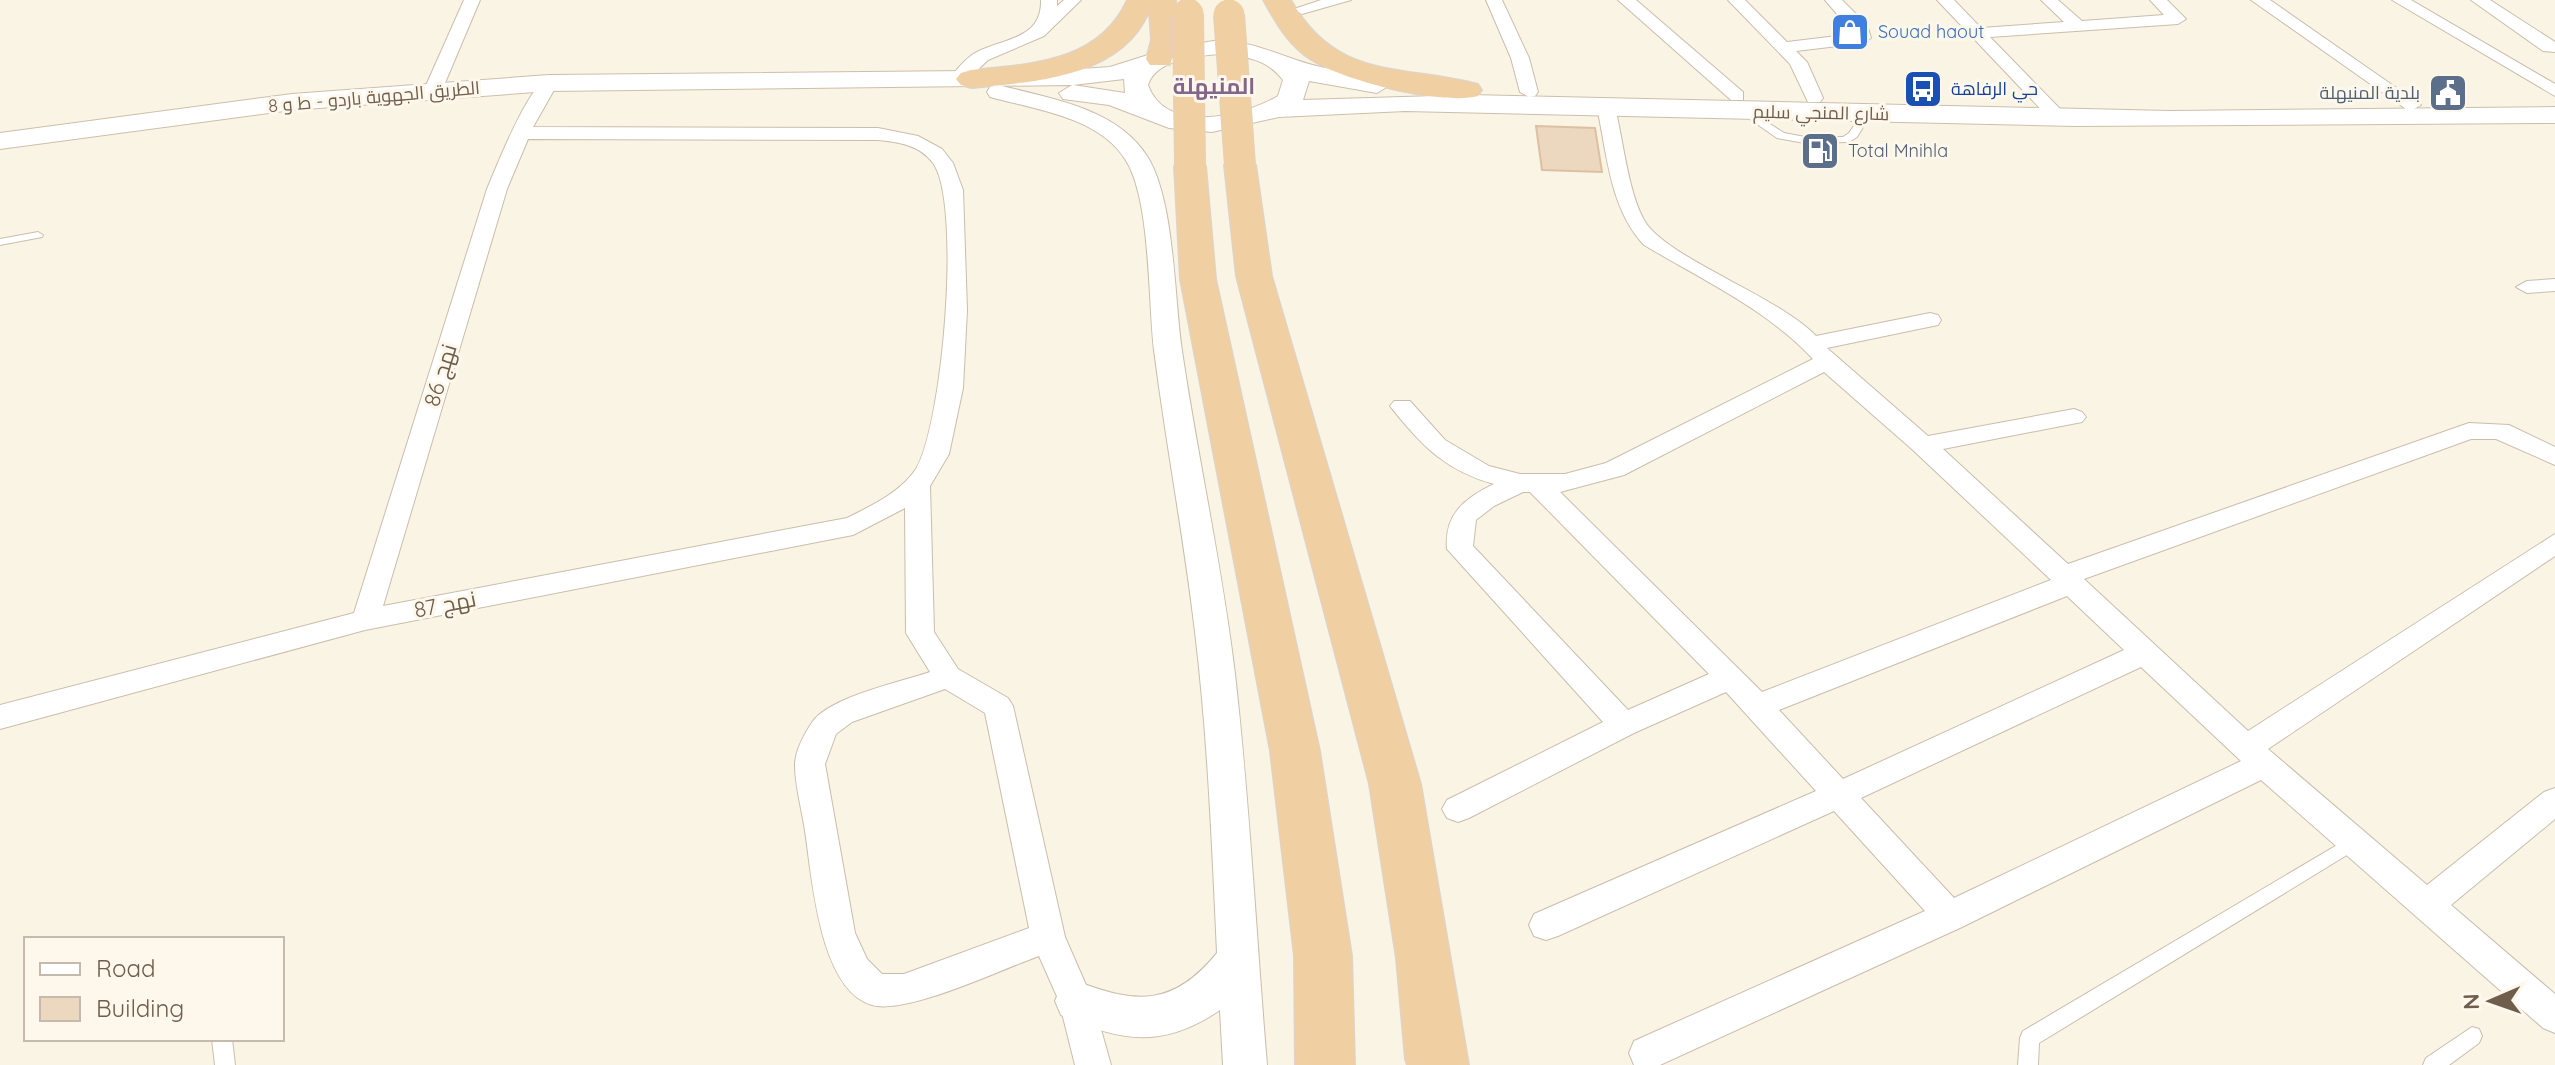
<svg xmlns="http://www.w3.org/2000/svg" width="2555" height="1065" viewBox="0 0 2555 1065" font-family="Quicksand,Cairo,sans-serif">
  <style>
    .building { fill: #ecd7bf; stroke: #ddc0a1; stroke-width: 2 }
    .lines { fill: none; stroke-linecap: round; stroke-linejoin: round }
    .service-casing { stroke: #cabdac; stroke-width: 2 }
    .minor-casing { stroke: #cabdac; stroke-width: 2 }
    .tertiary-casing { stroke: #cabdac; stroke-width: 2 }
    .secondary-casing { stroke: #cdbeab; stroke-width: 2 }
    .trunk-casing { stroke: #dad5d1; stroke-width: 2 }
    .service { fill: #fff; fill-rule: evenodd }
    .minor { fill: #fff; fill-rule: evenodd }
    .tertiary { fill: #fff; fill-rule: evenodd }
    .secondary { fill: #fff; fill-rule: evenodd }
    .trunk { fill: #f0cfa3; fill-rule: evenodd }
    .trunk-bridge-casing { stroke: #dad5d1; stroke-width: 32; stroke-linecap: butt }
    .trunk-bridge { stroke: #f0cfa3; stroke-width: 31 }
    .labels { text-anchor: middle; stroke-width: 6; stroke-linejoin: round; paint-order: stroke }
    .far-shop-label { font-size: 18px; fill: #366cbe; stroke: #fdf8eb; text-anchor: start }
    .far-transit-label { font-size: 18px; fill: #164399; stroke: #fdf8eb; text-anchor: start }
    .far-service-label { font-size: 18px; fill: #4e5e75; stroke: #fdf8eb; text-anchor: end }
    .far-street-label { font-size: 18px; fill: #705e4d; stroke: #fdf8eb }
    .far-quarter-label { font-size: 22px; font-weight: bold; fill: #84658c; stroke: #fdf8eb }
    .street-label { font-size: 22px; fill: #705e4d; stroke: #fdf8eb }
  </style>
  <rect width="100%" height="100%" fill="#faf4e5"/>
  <polygon class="building" points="1536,126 1595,128 1602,172 1542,170"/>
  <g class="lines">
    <defs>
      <g id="service">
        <polygon points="1741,109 1747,109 1784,133 1805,137 1843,137 1849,133 1863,112 1871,114 1857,137 1849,142 1805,143 1777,138 1741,113"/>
        <polygon points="38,232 43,235 42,237 0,245 0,239"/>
        <polygon points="2354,835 2360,837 2363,842 2360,847 2039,1043 2038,1065 2018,1065 2020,1038 2023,1031"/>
        <polygon points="2472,1027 2479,1029 2482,1036 2479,1043 2449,1065 2423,1065 2426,1058"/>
        <polygon points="212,1039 232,1039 235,1065 215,1065"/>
      </g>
      <g id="minor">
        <polygon points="464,0 480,0 442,90 433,95 427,94 424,90"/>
        <path d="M 1041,0 L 1057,0 L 1057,6 L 1064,0 L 1081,0 L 1044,36 L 988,60 L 965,82 L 953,82 L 953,74 C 960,66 967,57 977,52 C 1005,38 1042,39 1041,0 Z"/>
        <polygon points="1321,0 1351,0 1302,14 1294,9"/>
        <polygon points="1486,0 1502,0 1529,58 1538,92 1535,96 1529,97 1520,92 1511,58"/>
        <polygon points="1618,0 1636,0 1743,92 1743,100 1731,100"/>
        <polygon points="1728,0 1745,0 1787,42 1854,34 1825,0 1842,0 1867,25 1871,38 1863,43 1796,51 1807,62 1823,98 1820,102 1808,102 1790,64"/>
        <polygon points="1937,0 1954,0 1981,28 2064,22 2041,0 2058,0 2082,21 2164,15 2150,0 2167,0 2186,19 2178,24 1990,37 2065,114 2065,122 2053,122"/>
        <polygon points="2251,0 2270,0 2421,105 2412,110 2406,109"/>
        <polygon points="2392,0 2411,0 2555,84 2555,96"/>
        <polygon points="2471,0 2490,0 2555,42 2555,52 2543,51"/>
        <path d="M 549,78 L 558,83 L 533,127 L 878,128 L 918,136 L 942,149 L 953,163 L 963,190 L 967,310 L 963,388 L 949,454 L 930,486 L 934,632 L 958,669 L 1008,698 L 1013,706 L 1065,937 L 1093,1001 L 1111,1065 L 1075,1065 L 1059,1001 L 1039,956 C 1002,969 907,1015 872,1005 C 819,990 812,876 805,831 C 802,810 795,786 795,765 C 795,750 805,733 813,721 C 831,697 900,682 930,672 L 906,633 L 905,508 L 853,535 L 365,630 L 0,729 L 0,705 L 354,613 L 487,189 C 496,168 529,83 549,78 ZM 528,139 L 878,140 C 898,142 920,145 933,163 C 962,203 943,424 916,469 C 901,492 871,506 847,518 L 383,606 L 507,189 ZM 945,689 L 985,713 L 1029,928 L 904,974 L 882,974 L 867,959 L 855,933 L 825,764 L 836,734 L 852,722 Z"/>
        <path d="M 1606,102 L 1615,107 C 1623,140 1628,191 1644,220 C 1664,257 1780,297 1816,336 L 1930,313 L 1938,315 L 1941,320 L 1938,325 L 1827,348 L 1928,436 L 2074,409 L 2082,412 L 2086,417 L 2082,422 L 1943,449 L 2068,564 L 2469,423 L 2509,425 L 2555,447 L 2555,465 L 2496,439 L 2471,439 L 2084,579 L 2248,731 L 2555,534 L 2555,556 L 2268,749 L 2427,885 L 2544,792 L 2555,788 L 2555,819 L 2451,905 L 2555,994 L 2555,1033 L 2543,1028 L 2261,780 L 1962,927 L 1660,1065 L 1634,1065 L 1629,1053 L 1634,1041 L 1925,911 L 1834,811 L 1558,936 L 1546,940 L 1534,936 L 1529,925 L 1534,914 L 1816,791 L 1726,692 L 1634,733 L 1469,818 L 1458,822 L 1447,818 L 1442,809 L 1447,800 L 1603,722 L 1447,549 C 1444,514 1465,498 1494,484 C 1447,471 1424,448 1394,411 L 1390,406 L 1394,401 L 1410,401 L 1445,440 L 1489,466 L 1520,474 L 1565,474 L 1606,463 L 1813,359 C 1768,310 1701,279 1644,245 C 1610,209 1607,154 1597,107 ZM 1824,372 L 1914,451 L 2051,580 L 1762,692 L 1560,492 L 1624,475 ZM 1523,492 L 1530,492 L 1709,674 L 1628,710 L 1473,546 L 1476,520 L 1494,506 ZM 2067,596 L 2124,650 L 1843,779 L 1779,710 ZM 2141,667 L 2241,761 L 1954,898 L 1861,798 Z"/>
        <polygon points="2555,279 2555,291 2527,293 2516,287 2527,281"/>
      </g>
      <path id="tertiary" d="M 998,85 C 1049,98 1117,108 1147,156 C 1175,200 1174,298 1182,351 C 1198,459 1222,565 1235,674 C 1250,804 1256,935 1267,1065 L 1223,1065 L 1220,1010 C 1163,1049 1121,1042 1061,1015 L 1055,1001 L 1061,987 L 1076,981 C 1136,1004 1173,1007 1217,953 C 1212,846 1208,739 1195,632 C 1184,538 1166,444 1154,350 C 1148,301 1151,198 1125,159 C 1099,117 1034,109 990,97 L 987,92 L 990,87 Z"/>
      <path id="secondary" d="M 1220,40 C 1264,43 1289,62 1330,69 C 1345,72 1381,71 1390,85 L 1377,93 L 1309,81 L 1303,100 L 1469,95 L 2170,111 L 2555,107 L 2555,123 L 2074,126 L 1405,111 L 1279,117 L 1212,132 L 1169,128 L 1109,105 L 1063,99 L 1059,93 L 1072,85 L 549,91 L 292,110 L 0,149 L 0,133 L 292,94 L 549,75 L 1067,70 L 1110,67 L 1170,48 ZM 1220,54 C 1245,56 1267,59 1283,80 L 1278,96 C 1243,117 1166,135 1148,85 C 1156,59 1197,56 1220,54 ZM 1124,79 L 1125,93 L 1073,85 Z"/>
      <g id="trunk">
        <path d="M 1127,0 L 1176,0 L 1179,40 L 1170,65 L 1150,65 L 1146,59 L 1151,40 L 1149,12 C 1121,78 1033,82 971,88 L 961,85 L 956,79 L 961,73 L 971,70 C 1031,64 1099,62 1127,0 Z"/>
        <path d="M 1263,0 L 1291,0 C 1337,81 1400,64 1478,84 L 1482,90 L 1478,96 C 1441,106 1334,79 1304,55 C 1285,40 1275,21 1263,0 Z"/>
        <polygon points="1240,155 1251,158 1256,165 1272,276 1421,784 1469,1065 1407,1065 1405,1059 1396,958 1369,784 1236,276 1224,165 1229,158"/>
        <polygon points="1190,156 1201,159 1206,166 1216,279 1320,751 1352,956 1355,1065 1295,1065 1294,956 1270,751 1180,279 1174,166 1179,159"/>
      </g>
    </defs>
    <use href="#service" class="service-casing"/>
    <use href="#minor" class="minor-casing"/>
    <use href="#tertiary" class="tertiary-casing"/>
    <use href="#secondary" class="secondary-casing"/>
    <use href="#trunk" class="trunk-casing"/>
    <use href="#service" class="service"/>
    <use href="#minor" class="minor"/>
    <use href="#tertiary" class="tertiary"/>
    <use href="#secondary" class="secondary"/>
    <use href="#trunk" class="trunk"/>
    <defs>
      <g id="trunk-bridge">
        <polyline points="1188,14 1190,166"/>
        <polyline points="1229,15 1240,165"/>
      </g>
    </defs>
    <use href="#trunk-bridge" class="trunk-bridge-casing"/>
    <use href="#trunk-bridge" class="trunk-bridge"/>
  </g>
  <defs>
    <symbol id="shop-square" viewBox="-11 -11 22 22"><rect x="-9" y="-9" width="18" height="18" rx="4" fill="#3f7fe0" stroke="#fdf8eb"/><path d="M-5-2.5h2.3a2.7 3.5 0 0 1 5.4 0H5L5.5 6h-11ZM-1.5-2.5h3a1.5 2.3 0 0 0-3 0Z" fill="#fff"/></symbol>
    <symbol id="bus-square" viewBox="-11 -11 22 22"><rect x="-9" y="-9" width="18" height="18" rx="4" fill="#1a4fb4" stroke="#fdf8eb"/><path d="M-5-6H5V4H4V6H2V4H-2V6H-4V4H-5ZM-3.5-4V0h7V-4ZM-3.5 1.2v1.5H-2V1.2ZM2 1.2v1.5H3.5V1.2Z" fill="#fff"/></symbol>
    <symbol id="civic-square" viewBox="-11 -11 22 22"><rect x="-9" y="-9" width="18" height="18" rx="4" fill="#5c6f8a" stroke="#fdf8eb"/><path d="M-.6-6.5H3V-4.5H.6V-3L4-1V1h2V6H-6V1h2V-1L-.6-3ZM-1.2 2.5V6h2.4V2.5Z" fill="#fff"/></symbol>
    <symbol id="fuel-square" viewBox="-11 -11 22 22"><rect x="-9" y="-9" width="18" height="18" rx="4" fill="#5c6f8a" stroke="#fdf8eb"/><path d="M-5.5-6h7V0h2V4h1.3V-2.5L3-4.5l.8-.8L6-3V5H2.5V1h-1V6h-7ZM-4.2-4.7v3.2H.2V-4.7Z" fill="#fff"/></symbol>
  </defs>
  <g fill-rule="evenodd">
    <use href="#shop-square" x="1828" y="10" width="44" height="44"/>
    <use href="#bus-square" x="1901" y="67" width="44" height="44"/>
    <use href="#civic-square" x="2426" y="71" width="44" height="44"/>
    <use href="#fuel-square" x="1798" y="129" width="44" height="44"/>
  </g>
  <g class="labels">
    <g class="far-shop-label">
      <text x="1878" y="38">Souad haout</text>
    </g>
    <g class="far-transit-label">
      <text x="1951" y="95">حي الرفاهة</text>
    </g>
    <g class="far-service-label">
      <text x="2420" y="99">بلدية المنيهلة</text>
      <text x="1848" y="157" text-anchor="start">Total Mnihla</text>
    </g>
    <g class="far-street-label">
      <text transform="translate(374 97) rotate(-5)" y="6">الطريق الجهوية باردو - ط و 8</text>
      <text transform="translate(1821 113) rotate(1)" y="6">شارع المنجي سليم</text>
    </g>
    <g class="far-quarter-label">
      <text x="1214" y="94">المنيهلة</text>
    </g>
    <g class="street-label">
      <text transform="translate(440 375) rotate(-73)" y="8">نهج 86</text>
      <text transform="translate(445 604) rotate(-11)" y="8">نهج 87</text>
    </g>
  </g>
  <rect x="24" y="937" width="260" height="104" fill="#fdf8eb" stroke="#c5baac" stroke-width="2"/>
  <rect x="40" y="963" width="40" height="12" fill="#ffffff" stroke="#c5baac" stroke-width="2"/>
  <text x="96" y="977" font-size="24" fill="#705e4d">Road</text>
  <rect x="40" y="997" width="40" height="24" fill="#ecd7bf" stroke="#c5baac" stroke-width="2"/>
  <text x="96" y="1017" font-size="24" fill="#705e4d">Building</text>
  <g transform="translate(2491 1001) rotate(268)" stroke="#fdf8eb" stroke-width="6" paint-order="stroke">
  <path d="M0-6L14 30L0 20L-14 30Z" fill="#705e4d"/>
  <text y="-12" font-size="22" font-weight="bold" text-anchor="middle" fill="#705e4d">N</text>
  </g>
</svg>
